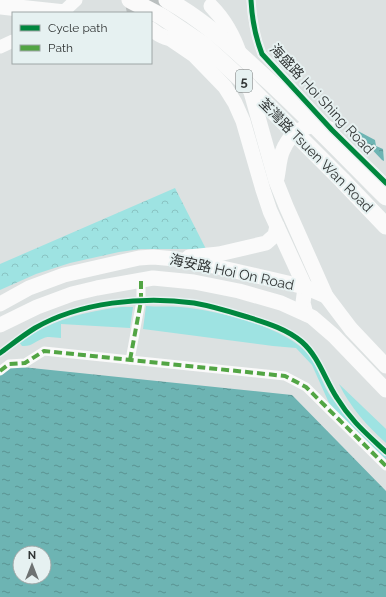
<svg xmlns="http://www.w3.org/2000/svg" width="386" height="597" viewBox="0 0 386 597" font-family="Raleway,'Noto Sans TC',sans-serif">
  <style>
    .grass { fill: #9ee3e2 }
    .park { fill: url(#park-crowns) }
    .water { fill: url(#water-ripples); fill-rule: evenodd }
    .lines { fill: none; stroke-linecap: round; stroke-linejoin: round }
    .highway-tunnel { stroke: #babfbf; stroke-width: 17; stroke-dasharray: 17 8; stroke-linecap: butt }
    .street { stroke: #fafafa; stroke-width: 9 }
    .secondary { stroke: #fafafa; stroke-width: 13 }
    .primary { stroke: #fafafa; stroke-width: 15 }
    .highway { stroke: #fafafa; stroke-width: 17 }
    .quiet { stroke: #52a544; stroke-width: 4; stroke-dasharray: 8 4; stroke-linecap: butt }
    .cycleway-casing { stroke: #e6f1f1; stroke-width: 8 }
    .cycleway { stroke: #00873e; stroke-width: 5 }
    .labels { text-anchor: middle; stroke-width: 4; stroke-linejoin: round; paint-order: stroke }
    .shield { fill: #e6f1f1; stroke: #686e6e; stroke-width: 1 }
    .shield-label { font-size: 13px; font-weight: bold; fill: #323636 }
    .street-label { font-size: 14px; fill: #323636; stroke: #e6f1f1 }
  </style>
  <defs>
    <pattern id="park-crowns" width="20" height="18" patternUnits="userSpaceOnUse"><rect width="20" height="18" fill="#9ee3e2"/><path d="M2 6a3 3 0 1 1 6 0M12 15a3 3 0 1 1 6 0" fill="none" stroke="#89c3c2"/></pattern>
    <pattern id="water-ripples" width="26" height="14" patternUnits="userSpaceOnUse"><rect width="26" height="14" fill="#6db4b3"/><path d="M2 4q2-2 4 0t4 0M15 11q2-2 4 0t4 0" fill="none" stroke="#5a9392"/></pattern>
  </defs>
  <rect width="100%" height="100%" fill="#dce1e1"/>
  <g class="grass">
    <path d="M 146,306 C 157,307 169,306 180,307 C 216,310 285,326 309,355 C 319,368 322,385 332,398 C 347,420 367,438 386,456 L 386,461 L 347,423 L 329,403 L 312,365 L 296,348 L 273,346 L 143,329 Z"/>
    <path d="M 122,307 L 133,307 L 130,328 L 61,324 L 61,338 C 56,338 48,336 44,338 C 35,341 32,347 22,346 L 19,342 C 49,321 86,311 122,307 Z"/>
    <path d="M 339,384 L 386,429 L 386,443 C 367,426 350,407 339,384 Z"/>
  </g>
  <polygon class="park" points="175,188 206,249 141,249 119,252 70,263 36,274 0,290 0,264"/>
  <g class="water">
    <polygon points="358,131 375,140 376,146 383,149 384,161 382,160 361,138"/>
    <path d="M 12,366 L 292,395 L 386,491 L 386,597 L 0,597 L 0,375 ZM 20,553 L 44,553 L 44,577 L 20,577 Z"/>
  </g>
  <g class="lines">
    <polyline class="highway-tunnel" points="127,13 151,8 169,0"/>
    <g class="street">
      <path d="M 251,0 C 252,19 255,36 262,54 L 332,130 L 386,183"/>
      <polyline points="130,360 141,301 141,280"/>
      <polyline points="0,371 9,364 25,363 44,351 285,376 306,387 386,466"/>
    </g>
    <g class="secondary">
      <polyline points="62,13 76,0"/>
      <polyline points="0,47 13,41"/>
    </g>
    <g class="primary">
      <path d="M 211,6 C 225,20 234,37 240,55"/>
      <path d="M 151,29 C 161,37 169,40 182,40"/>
      <polyline points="172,40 194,55 225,87 235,103 243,121 263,190 270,211 305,287 303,303 306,314"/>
      <polyline points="249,85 276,181 286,206 326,296 351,329 386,366"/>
      <path d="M 277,178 C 279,169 279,158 283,150 C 292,129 311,120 332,130"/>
      <polyline points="189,257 219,254 266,243 275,235 277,226"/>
      <polyline points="0,304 29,288 64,275 139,258 153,257 176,259 218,267 305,287 326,296"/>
      <polyline points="0,325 37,307 72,294 97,288 153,278 194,282 239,291 281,303 312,317 334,336 386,390"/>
    </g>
    <g class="highway">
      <polyline points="130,0 161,16 204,45 242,80 342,180 386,226"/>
      <path d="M 167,0 C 202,19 231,46 260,73 C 304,113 344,155 386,197"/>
      <polyline points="0,6 65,13"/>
    </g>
    <g class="quiet">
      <polyline points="130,360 141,301 141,280"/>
      <polyline points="0,371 9,364 25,363 44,351 285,376 306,387 386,466"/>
    </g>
    <defs>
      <g id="cycleway">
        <path d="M 251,0 C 252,19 255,36 262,54 L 332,130 L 386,183"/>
        <path d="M 0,353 C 11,345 22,336 35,328 C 80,302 143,296 194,303 C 211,306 228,311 244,316 C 263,322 286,328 302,342 C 319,357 325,380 337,398 C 351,421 367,434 386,452"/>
      </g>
    </defs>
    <use href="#cycleway" class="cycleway-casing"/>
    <use href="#cycleway" class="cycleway"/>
  </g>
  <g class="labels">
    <rect class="shield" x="236" y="70" width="16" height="22" rx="3"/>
    <g class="shield-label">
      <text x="244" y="86">5</text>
    </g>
    <g class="street-label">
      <text transform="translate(322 99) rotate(47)" y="5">海盛路 Hoi Shing Road</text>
      <text transform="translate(316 155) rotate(45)" y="5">荃灣路 Tsuen Wan Road</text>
      <text transform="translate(232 272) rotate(12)" y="5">海安路 Hoi On Road</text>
    </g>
  </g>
  <rect x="12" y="12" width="140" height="52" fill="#e6f1f1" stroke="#9ea6a6"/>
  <rect x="20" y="25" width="20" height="6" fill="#00873e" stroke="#9ea6a6"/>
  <text x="48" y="32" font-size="12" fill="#323636">Cycle path</text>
  <rect x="20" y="45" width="20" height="6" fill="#52a544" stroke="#9ea6a6"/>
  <text x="48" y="52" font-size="12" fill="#323636">Path</text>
  <g transform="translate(32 565)"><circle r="19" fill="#e6f1f1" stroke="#9ea6a6"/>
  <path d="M0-3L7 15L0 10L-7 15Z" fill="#6e7272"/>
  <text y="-6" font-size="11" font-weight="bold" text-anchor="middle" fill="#323636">N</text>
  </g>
</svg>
